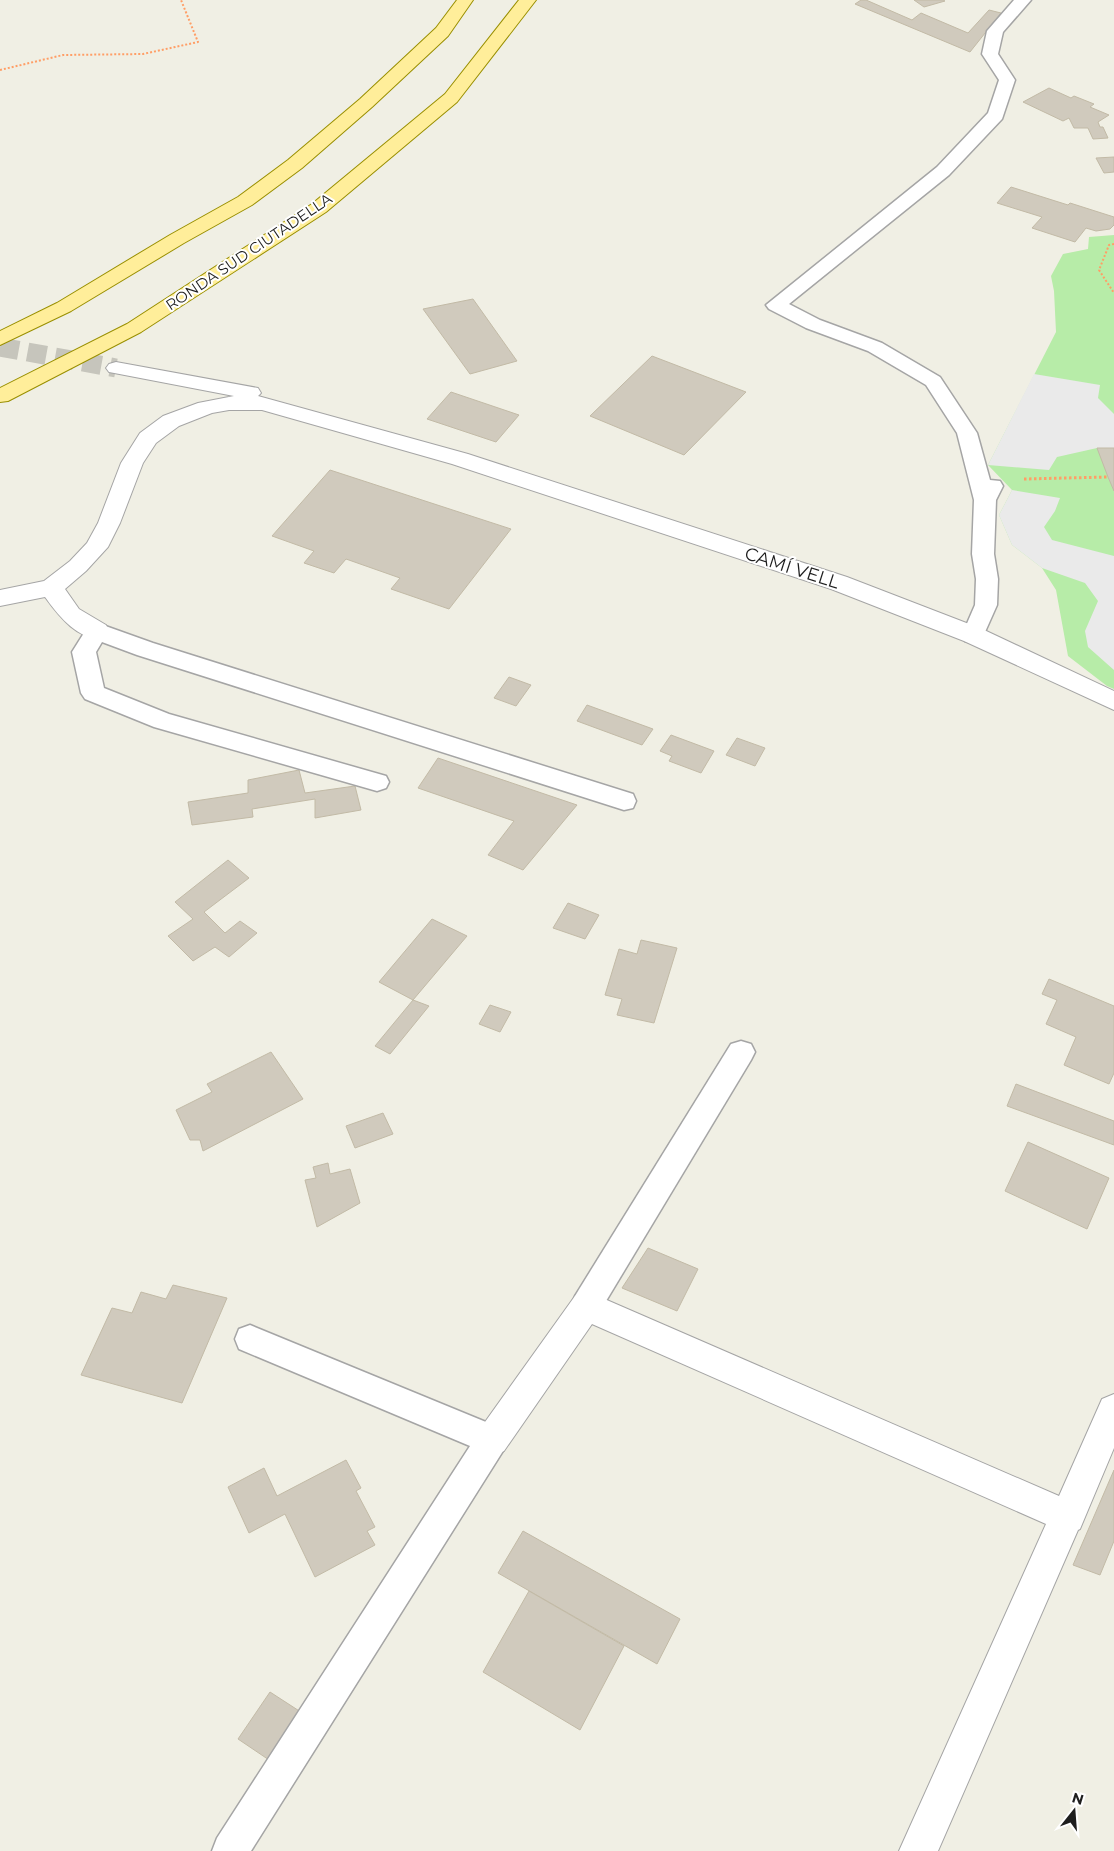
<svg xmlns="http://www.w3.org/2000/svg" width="1114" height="1851" viewBox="0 0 1114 1851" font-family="Montserrat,sans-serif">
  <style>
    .grass { fill: #b7eca8 }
    .parking { fill: #eaeaea }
    .building { fill: #d0cabd; stroke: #c2baa6 }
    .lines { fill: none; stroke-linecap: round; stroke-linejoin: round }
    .minor-tunnel { stroke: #c6c5bc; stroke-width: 19; stroke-dasharray: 19 9; stroke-linecap: butt }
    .service-casing { stroke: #a5a5a5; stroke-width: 3 }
    .minor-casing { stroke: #a5a5a5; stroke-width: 2 }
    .primary-casing { stroke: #998f00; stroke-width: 2 }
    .path-far1 { stroke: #ff9e66; stroke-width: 2; stroke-dasharray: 2 2; stroke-linecap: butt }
    .path { stroke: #ff9e66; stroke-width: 3; stroke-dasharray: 2.5 2.5; stroke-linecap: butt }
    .service { fill: #fff; fill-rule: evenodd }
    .minor { fill: #fff; fill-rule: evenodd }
    .primary { fill: #ffee9a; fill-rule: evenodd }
    .labels { text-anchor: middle; stroke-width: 4; stroke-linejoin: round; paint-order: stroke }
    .far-street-label { font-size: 15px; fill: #1e1e1e; stroke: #fff }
    .street-label { font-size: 18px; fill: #1e1e1e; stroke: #fff }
  </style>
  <rect width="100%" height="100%" fill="#f0efe4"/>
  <polygon class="grass" points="1114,235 1114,689 1107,686 1068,656 1056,590 1042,568 1012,545 999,515 1012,490 988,465 1056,332 1054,291 1051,276 1063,254 1088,249 1089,237"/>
  <g class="parking">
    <polygon points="1034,374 1100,385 1098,398 1114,414 1114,448 1097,448 1057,457 1049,470 988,465"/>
    <polygon points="1012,490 1060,498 1055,511 1044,527 1052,540 1114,556 1114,670 1088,647 1085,631 1098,601 1085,583 1042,568 1012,545 999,515"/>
  </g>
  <g class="building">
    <polygon points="861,0 866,0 912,20 921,13 968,33 989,10 1001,13 970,52 855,4"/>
    <polygon points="914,0 943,0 945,1 924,7"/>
    <polygon points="1049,88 1071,98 1074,96 1094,104 1090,107 1109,115 1098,122 1100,127 1103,127 1108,138 1093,139 1088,128 1074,128 1069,118 1063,121 1023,102"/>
    <polygon points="1114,157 1114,172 1104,173 1096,158"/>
    <polygon points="1011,187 1068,205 1070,203 1114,217 1114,225 1110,229 1096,231 1086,228 1075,242 1032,228 1042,217 997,203"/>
    <polygon points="473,299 517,361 470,374 423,309"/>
    <polygon points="652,356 746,392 684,455 590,416"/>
    <polygon points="451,392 519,415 496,442 427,419"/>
    <polygon points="1097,448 1114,448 1114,491 1108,477"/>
    <polygon points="330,470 511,529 449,609 391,589 400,578 346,559 334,573 304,563 314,551 272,536"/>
    <polygon points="509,677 531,685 516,706 494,698"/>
    <polygon points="587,705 653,729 642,745 577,721"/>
    <polygon points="671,735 714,751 701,773 669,761 672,756 660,751"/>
    <polygon points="737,738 765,748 755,766 726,755"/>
    <polygon points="438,758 577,805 523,870 488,855 514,821 418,788"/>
    <polygon points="299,770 305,793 355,786 361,810 315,818 315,799 252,809 253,817 192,825 188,802 248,793 248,780"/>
    <polygon points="228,860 249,878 204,912 225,933 240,921 257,933 229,957 215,947 193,961 168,936 193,919 175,902"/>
    <polygon points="568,903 599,915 585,939 553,928"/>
    <polygon points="432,919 467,936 413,1000 379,982"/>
    <polygon points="641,940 677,948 654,1023 617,1015 622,999 605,995 619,949 637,954"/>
    <polygon points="1049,979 1114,1006 1114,1073 1109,1084 1064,1065 1076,1037 1046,1024 1057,1000 1042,994"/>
    <polygon points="413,1000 429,1006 390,1054 375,1046"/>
    <polygon points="490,1005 511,1012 500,1032 479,1024"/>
    <polygon points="271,1052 303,1099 203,1151 200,1140 190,1140 176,1110 212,1092 207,1084"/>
    <polygon points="1016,1084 1114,1121 1114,1145 1007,1106"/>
    <polygon points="383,1113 393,1134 355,1148 346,1126"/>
    <polygon points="1028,1142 1109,1178 1087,1229 1005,1191"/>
    <polygon points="328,1163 330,1174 350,1169 360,1203 317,1227 305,1180 316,1178 313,1167"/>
    <polygon points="648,1248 698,1269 677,1311 622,1288"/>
    <polygon points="173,1285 227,1298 182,1403 81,1375 112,1308 132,1313 141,1292 166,1299"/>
    <polygon points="346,1460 361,1488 356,1491 375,1527 367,1531 375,1545 315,1577 285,1514 249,1533 228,1487 264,1468 277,1496"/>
    <polygon points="1114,1470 1114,1541 1100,1575 1073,1565"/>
    <polygon points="523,1531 680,1619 657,1664 498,1573"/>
    <polygon points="529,1591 624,1646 580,1730 483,1672"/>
    <polygon points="270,1692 307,1716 275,1764 238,1739"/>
  </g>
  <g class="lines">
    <polyline class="minor-tunnel" points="0,347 116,368"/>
    <defs>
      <g id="service">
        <polygon points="1014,0 1031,0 1003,32 998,54 1015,80 1002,119 949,175 789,304 820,320 882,343 940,377 977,433 990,480 1000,481 1003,486 996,500 994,554 998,579 997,605 981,641 973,643 965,641 962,635 975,605 976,579 972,554 974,500 957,433 926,385 868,351 806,328 769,309 766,305 937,167 988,113 999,80 982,54 987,31"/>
        <polygon points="97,623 153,643 633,794 636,801 633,808 624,810 137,655 102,642 96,652 104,688 169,714 386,776 389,782 386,788 377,791 154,727 85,699 81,693 72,652 89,625"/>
        <polygon points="741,1041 751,1044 755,1052 751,1060 597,1316 586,1320 575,1316 571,1306 575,1296 731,1044"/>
        <polygon points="250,1325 503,1429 508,1440 503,1451 251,1851 212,1851 217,1838 470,1446 239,1349 235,1339 239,1329"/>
      </g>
      <g id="minor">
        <path d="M 116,362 L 258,388 L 261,393 L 258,396 L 468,454 L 847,577 L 982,629 L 1114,691 L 1114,710 L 964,641 L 831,589 L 452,464 L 262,410 L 229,410 L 212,413 L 179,426 L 156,443 L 143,463 L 120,523 L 108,547 L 86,571 L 65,589 L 79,609 L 106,625 L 109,631 L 106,637 C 80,644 58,615 45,597 L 0,606 L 0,590 L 44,581 L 70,561 L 87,543 L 98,523 L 121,463 L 140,433 L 163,416 L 198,403 L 234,396 L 109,372 L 106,368 L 109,364 Z"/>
        <polygon points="586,1291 1059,1496 1102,1399 1114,1394 1114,1448 1080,1529 1078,1530 938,1851 899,1851 1046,1524 592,1324 504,1451 492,1456 480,1451 475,1440 480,1429 575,1296"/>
      </g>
      <g id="primary">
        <polygon points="457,0 473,0 448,36 372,107 302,168 252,205 184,243 71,311 0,345 0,331 57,303 170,235 238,197 288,160 360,99 436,28"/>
        <polygon points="519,0 536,0 457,102 326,212 141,332 8,401 0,402 0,388 127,324 312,204 445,94"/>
      </g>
    </defs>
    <use href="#service" class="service-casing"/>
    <use href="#minor" class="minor-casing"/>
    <use href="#primary" class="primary-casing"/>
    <g class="path-far1">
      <polyline points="0,70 63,55 143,54 198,42 181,0"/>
      <polyline points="1114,244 1109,245 1099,270 1114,293"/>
    </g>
    <polyline class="path" points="1024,479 1108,477"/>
    <use href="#service" class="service"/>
    <use href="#minor" class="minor"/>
    <use href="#primary" class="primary"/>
  </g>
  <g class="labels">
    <g class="far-street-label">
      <text transform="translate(249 252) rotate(-34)" y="5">RONDA SUD CIUTADELLA</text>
    </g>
    <g class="street-label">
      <text transform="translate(792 568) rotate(18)" y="6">CAMÍ VELL</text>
    </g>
  </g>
  <g transform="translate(1074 1811) rotate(17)" stroke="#ffffff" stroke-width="4" paint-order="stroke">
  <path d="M0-4L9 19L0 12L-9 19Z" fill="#1e1e1e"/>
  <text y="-8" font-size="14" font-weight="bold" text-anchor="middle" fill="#1e1e1e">N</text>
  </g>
</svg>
